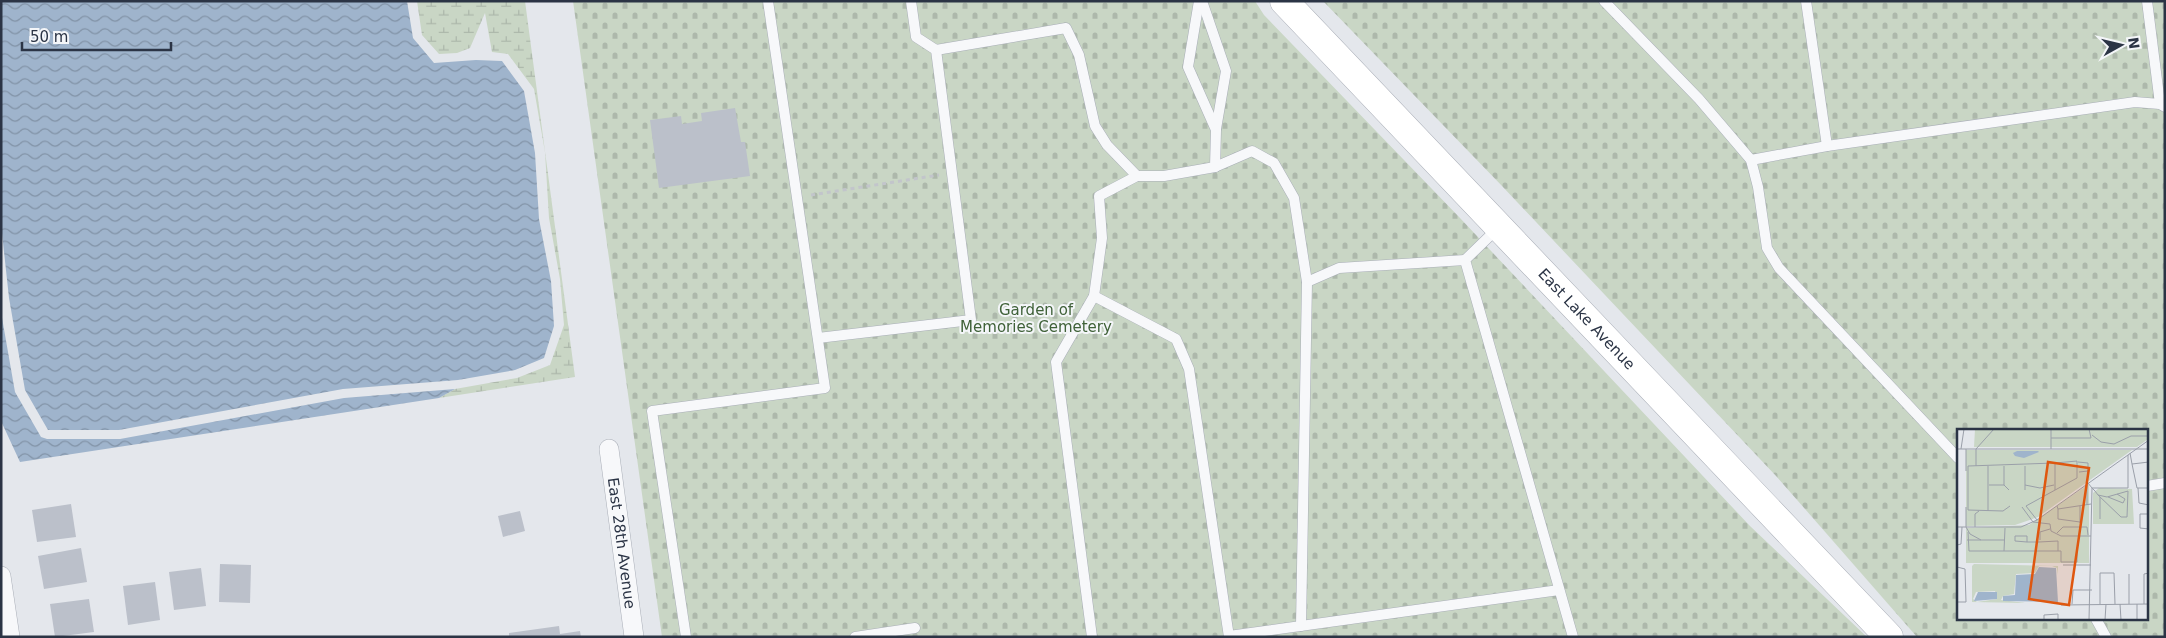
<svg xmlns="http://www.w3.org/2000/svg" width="2166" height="638" viewBox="0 0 2166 638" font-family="'DejaVu Sans',sans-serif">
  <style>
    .wetland { fill: url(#wetland-marsh) }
    .cemetery { fill: url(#cemetery-stones); fill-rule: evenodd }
    .water { fill: url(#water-waves) }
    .building { fill: #bbc0ca }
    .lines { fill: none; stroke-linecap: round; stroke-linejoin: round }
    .lane-casing { stroke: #a9aeb7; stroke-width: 11 }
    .street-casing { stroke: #a9aeb7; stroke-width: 20 }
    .secondary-casing { stroke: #a9aeb7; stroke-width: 29 }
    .path { stroke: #c2c5cb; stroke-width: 3; stroke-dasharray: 4 4; stroke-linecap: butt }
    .lane { stroke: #f7f8fa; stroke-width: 10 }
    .street { stroke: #f7f8fa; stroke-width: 19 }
    .secondary { stroke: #fff; stroke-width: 28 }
    .labels { text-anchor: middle; stroke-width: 4; stroke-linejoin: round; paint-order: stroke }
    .park-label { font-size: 15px; fill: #3f6138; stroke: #f4f6f9 }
    .street-label { font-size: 15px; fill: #2b3445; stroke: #f4f6f9 }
    .inset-road { fill: none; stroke: #9a9fa9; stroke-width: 1 }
    .view { fill: #df570f; fill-opacity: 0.15; stroke: #df570f; stroke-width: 2.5 }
    .inset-edge { fill: none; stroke: #2b3445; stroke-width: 2.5 }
  </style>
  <defs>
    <pattern id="wetland-marsh" width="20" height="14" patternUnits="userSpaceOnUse" patternTransform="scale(1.25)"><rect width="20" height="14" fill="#c9d6c5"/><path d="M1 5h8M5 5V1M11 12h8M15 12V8" fill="none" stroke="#adb8ab"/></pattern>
    <pattern id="cemetery-stones" width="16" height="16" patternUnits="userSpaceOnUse" patternTransform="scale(1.25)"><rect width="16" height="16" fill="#c9d6c5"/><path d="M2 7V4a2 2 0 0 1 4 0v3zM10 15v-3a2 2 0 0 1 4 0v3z" fill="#adb8ab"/></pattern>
    <pattern id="water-waves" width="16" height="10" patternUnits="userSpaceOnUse" patternTransform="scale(1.25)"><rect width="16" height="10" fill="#9fb4cc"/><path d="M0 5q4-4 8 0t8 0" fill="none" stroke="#8293a7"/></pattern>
  </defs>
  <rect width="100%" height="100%" fill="#e4e7ec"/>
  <polygon class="wetland" points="417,1 525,1 575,377 439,398 455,389 517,378 550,365 564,325 560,279 549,218 545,152 534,89 508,54 492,52 485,13 470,48 457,53 439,54 422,35"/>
  <g class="cemetery">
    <polygon points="573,1 1255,1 1264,15 1460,218 1750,526 1867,637 662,637"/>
    <path d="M 1323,1 L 2165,1 L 2165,637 L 1917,637 L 1777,477 L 1502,186 ZM 1958,430 L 2147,430 L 2147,619 L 1958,619 Z"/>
  </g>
  <g class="water">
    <polygon points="1,1 407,1 413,38 434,63 476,60 502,61 524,91 535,153 539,219 551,281 554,326 544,358 515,370 458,380 343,389 119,430 48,430 25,390 9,298 1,224"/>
    <polygon points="1,312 15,392 41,437 47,439 120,439 344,398 455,389 439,398 20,462 1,421"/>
  </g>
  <g class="building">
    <polygon points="735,108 741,142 745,142 750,176 659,188 650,120 681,116 682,124 702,121 701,113"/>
    <polygon points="71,504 76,537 37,542 32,510"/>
    <polygon points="520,511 525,531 503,537 498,516"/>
    <polygon points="81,548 87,582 44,589 38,556"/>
    <polygon points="220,564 251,565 250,603 219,602"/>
    <polygon points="201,568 206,606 174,610 169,572"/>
    <polygon points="155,582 160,620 128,625 123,586"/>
    <polygon points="89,599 94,632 55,637 50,604"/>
    <polygon points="559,626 560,634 580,631 581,637 509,637 509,633"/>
  </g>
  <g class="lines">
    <defs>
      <g id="lane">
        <polyline points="1202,1 1226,71 1216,129"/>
        <polyline points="1604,1 1699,99 1751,160 1758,187 1767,248 1779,268 1958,458"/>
        <polyline points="1806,1 1827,146"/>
        <polyline points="2147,1 2160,104"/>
        <polyline points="936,50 1066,28 1079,55 1095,126 1107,145 1137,176"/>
        <polyline points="1751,160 1827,146 2135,102 2160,104 2165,107"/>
        <polyline points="1215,167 1252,151 1274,163 1294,198 1307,282"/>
        <polyline points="1499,227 1465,260 1573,637"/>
        <polyline points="1094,296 1176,339 1189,369 1229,637"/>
        <polyline points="818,338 971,320 936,50 916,37 911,1"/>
        <polyline points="2147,486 2165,483"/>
        <polyline points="2096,619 2106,637"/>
        <polyline points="1301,626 1307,282 1339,268 1465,260"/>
        <polyline points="1229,636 1559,590"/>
        <polyline points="686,637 652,411 825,388 768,1"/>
        <polyline points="855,637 915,628"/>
        <polyline points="1092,637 1056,362 1094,296 1102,238 1099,196 1137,176 1164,176 1215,167 1216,130 1188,67 1199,1"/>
      </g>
      <g id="street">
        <path id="s1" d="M 609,449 L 634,637"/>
        <polyline points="1,576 10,637"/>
      </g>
      <g id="secondary">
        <path id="s2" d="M 1284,1 L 1889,637"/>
      </g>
    </defs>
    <use href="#lane" class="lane-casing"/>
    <use href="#street" class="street-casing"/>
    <use href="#secondary" class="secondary-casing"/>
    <polyline class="path" points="811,195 939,175"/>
    <use href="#lane" class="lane"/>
    <use href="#street" class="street"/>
    <use href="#secondary" class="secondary"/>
  </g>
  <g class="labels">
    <g class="park-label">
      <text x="1036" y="315">Garden of<tspan x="1036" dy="17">Memories Cemetery</tspan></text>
    </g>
    <g class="street-label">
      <text dy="5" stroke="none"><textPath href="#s2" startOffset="439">East Lake Avenue</textPath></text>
      <text dy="5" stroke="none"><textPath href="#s1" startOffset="95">East 28th Avenue</textPath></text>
    </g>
  </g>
  <g transform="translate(1957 429)">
    <rect width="191" height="191" fill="#e4e7ec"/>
    <path d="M 17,135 L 101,137 L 101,146 L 100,139 L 95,137 L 82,137 L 78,144 L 59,145 L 57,165 L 46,167 L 44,171 L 69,174 L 15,173 L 15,137 ZM 19,163 L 38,162 L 40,170 L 20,173 L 16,170 Z" fill="#c9d6c5" fill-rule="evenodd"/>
    <path d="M 18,0 L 191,0 L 191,10 L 180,18 L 17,18 ZM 9,21 L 175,21 L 81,88 L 58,96 L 9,97 ZM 132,55 L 132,134 L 9,134 L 9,99 L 72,96 ZM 142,59 L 175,60 L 177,95 L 136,95 L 136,64 Z" fill="#c9d6c5"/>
    <path d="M 60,22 L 81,22 L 82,23 L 67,29 L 58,27 L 56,24 ZM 82,138 L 99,139 L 101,173 L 46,172 L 46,167 L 58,166 L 59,146 L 78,145 ZM 21,163 L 40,163 L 40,170 L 17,172 Z" fill="#9fb4cc"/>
    <path class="inset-road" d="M 135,6 L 144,13 L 157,15 L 174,7 L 192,7M 94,9 L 134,9 L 132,0M 0,20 L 192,20M 4,20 L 7,0M 9,20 L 9,42M 19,20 L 37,0M 19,20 L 19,37M 94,20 L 94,0M 173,24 L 175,35 L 192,33M 121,33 L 131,34 L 131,42 L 122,43M 175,35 L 180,59 L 192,59M 31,37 L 31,82M 47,37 L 47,56M 131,54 L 135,59 L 132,191M 32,56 L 47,56 L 52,61M 68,56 L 83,59 L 97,56M 130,56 L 130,76M 135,59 L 138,62 L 141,66 L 164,88 L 170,88 L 171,62 L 150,68 L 141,66M 135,59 L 171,59 L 171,26M 181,59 L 182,74 L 192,76M 68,61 L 68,37M 151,68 L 166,74 L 168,70 L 160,65M 53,77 L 46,82 L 11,81 L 11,37 L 98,34M 100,77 L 101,80 L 134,75M 9,78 L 9,98 L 13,105 L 24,111M 65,78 L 76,93 L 93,95 L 94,102 L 104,107 L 134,107M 101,80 L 101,90 L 123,93M 192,85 L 183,85 L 183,99 L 192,100M 143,90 L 143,68M 80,91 L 69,77 L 120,49 L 120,32 L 98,34 L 98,61M 123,94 L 123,77M 0,98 L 64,98 L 80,91 L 192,11M 18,98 L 18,85 L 22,82M 48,99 L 47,122 L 104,122 L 104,133 L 120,133 L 120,118M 11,103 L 12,122 L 47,122M 100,104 L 106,98 L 130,98 L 131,106M 10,111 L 48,111M 83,111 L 83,103 L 93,100M 70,113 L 70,107 L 58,107 L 58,112 L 70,113 L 82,113 L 101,112 L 101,122M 0,116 L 4,115 L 5,98M 106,136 L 134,136M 0,138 L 8,140 L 9,173 L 0,173M 172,145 L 172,175M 115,175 L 116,161 L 135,161M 143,175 L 143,144 L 157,144 L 158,175M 163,175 L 164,191M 180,175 L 180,191M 187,175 L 187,145 L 192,144M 104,176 L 192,175M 87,191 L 87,186 L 101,185 L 101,191M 148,191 L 149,175"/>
    <path class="view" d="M 91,33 L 132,39 L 112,176 L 72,170 Z"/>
    <rect width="191" height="191" class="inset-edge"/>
  </g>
  <rect width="2166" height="638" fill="none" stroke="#2b3445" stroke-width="5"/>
  <g transform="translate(2121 45) rotate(82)" stroke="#f4f6f9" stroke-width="4" paint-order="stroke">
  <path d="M0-4L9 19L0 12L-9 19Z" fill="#2b3445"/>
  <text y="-8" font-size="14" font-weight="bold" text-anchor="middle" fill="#2b3445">N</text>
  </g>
  <path d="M22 42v8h149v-8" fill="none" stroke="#2b3445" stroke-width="2.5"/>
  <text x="30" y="42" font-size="15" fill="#2b3445" stroke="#f4f6f9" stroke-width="4" paint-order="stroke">50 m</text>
</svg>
